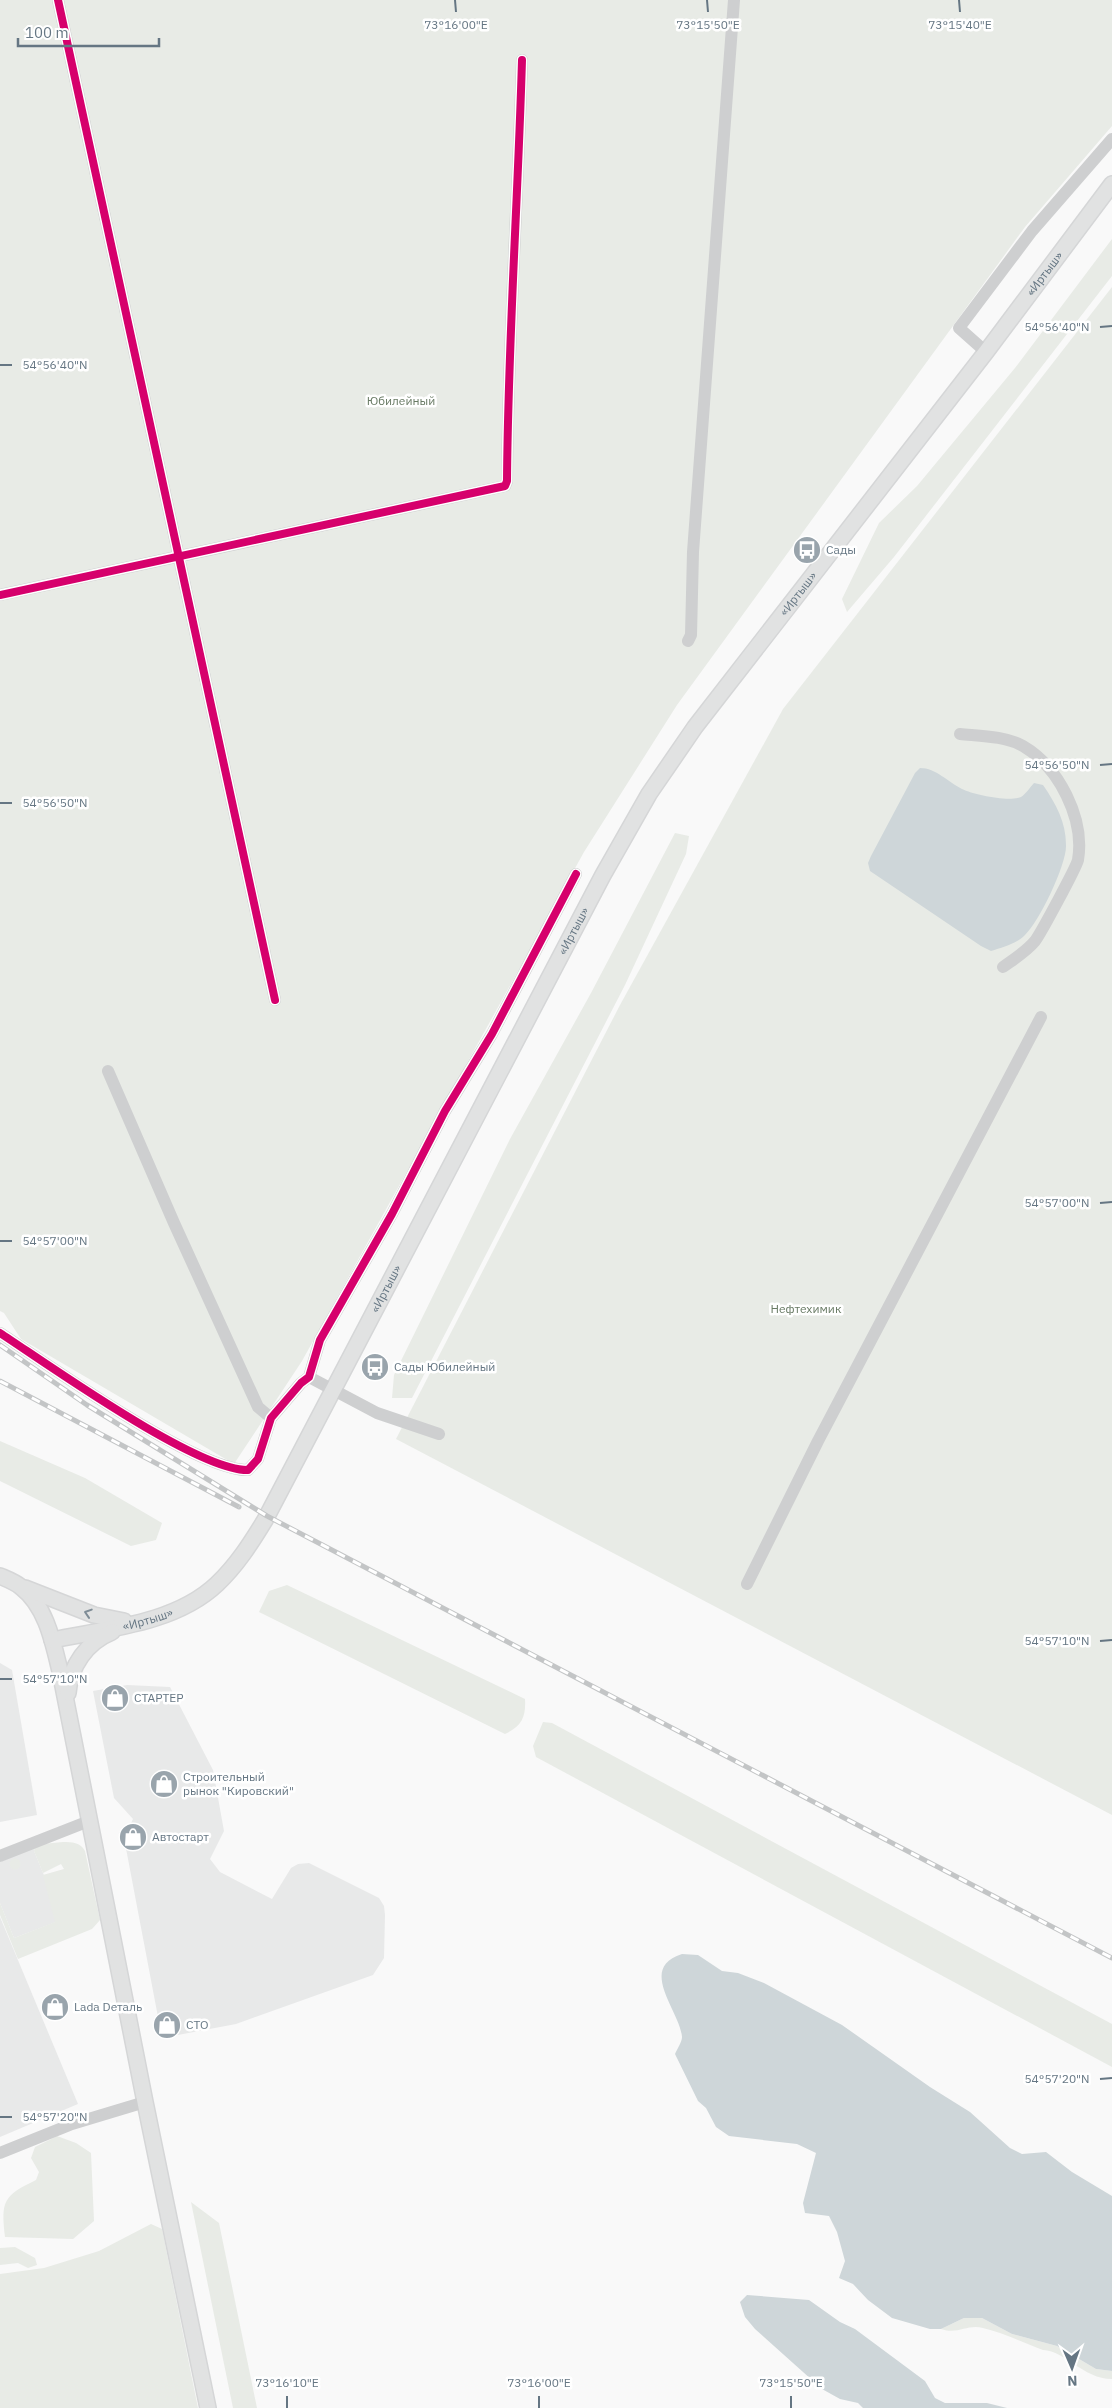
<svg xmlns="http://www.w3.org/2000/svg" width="1112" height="2408" viewBox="0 0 1112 2408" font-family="'IBM Plex Sans',sans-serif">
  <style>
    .built { fill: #e8e9e9 }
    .green { fill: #e8ebe6 }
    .water { fill: #ced6d9 }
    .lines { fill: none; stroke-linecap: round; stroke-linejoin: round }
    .major-casing { stroke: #d5d6d7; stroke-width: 18 }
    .minor { stroke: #cecfd0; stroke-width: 12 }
    .major { stroke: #e1e2e2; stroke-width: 15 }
    .rail-casing { stroke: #c3c5c6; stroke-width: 5 }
    .rail { stroke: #fff; stroke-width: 3; stroke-dasharray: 9; stroke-linecap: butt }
    .cycleway-casing { stroke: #fff; stroke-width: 11 }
    .cycleway { stroke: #d6006c; stroke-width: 8 }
    .oneway { stroke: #7e8c96 }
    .ticks { fill: none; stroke: #657683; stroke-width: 2 }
    .labels { text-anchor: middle; stroke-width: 5; stroke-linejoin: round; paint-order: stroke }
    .street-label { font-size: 12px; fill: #657683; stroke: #fff }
    .park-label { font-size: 12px; fill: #687a64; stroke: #fff }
    .poi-label { font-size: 12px; fill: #657683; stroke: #fff; text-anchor: start }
    .ticks-label { font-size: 12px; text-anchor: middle; fill: #657683; stroke: #fff; stroke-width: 5; stroke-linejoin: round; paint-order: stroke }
  </style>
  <rect width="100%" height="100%" fill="#f9f9f9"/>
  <g class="built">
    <polygon points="0,1663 12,1670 37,1815 0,1822"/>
    <polygon points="127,1685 170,1687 213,1770 224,1831 210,1859 220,1872 272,1899 291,1868 298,1864 309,1863 379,1898 384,1906 385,1915 384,1958 373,1975 236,2024 162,2038 124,1838 133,1819 114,1798 93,1691"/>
    <polygon points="35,1847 34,1851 48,1885 56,1922 14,1938 0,1903 0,1862"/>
    <polygon points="0,1917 78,2104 0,2137"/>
  </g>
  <g class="green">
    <polygon points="0,0 1112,0 1112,126 1025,227 677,705 584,852 302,1361 234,1464 21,1339 4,1313 0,1311"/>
    <polygon points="1112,239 1112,276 894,557 847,612 842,599 879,523 917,486 1015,368"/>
    <polygon points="1112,287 1112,1815 396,1439 620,1005 783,709"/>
    <polygon points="675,833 689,836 686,854 625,985 412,1398 392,1398 394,1375 510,1139 591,993"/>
    <polygon points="0,1441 85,1478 162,1523 156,1540 131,1546 0,1481"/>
    <path d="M 287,1585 L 525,1699 C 526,1717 522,1726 505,1734 L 259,1612 L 269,1591 Z"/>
    <polygon points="543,1722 552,1723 1112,2024 1112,2067 536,1757 533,1746"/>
    <path d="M 63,1842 C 72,1842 80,1842 85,1851 L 100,1920 L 92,1929 L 18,1959 L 0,1915 L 0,1903 L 14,1938 L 55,1922 L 43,1875 L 64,1869 L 61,1864 L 43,1873 L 34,1851 L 35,1847 L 42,1844 Z"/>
    <circle cx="15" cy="1864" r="5.5"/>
    <path d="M 57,2136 L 76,2143 L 91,2153 L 94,2221 L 73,2239 L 5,2237 C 1,2201 3,2196 36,2180 L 39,2172 L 31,2158 L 35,2147 Z"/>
    <polygon points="191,2202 219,2223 257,2408 233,2408"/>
    <polygon points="151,2224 162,2229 198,2408 0,2408 0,2274 44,2268 99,2251"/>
    <polygon points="15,2247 35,2258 37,2265 28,2268 18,2263 0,2265 0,2248"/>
    <path d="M 964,2318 L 982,2318 L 1012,2334 L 1057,2346 L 1096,2369 L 1112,2371 L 1112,2379 C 1083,2379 1066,2351 1043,2350 C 1024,2343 1004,2333 983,2328 C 967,2324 958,2335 941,2329 Z"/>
  </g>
  <g class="water">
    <path d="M 920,768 C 936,768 948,782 962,789 C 974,795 1009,802 1021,797 C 1026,794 1030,787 1034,783 L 1043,785 C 1056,804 1066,822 1066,845 C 1067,864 1039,922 1025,935 C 1016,944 1003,947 991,951 L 981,946 L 870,871 L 868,863 L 871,856 L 915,773 Z"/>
    <path d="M 682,1954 L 698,1955 L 722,1971 L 738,1973 L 764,1983 L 842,2025 L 930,2087 L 970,2112 L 1010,2148 L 1022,2154 L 1046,2152 L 1072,2172 L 1112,2196 L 1112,2371 L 1096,2369 L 1057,2346 L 1012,2334 L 982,2318 L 964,2318 L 941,2329 L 930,2329 L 892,2318 L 868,2300 L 853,2284 L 839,2278 L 845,2261 L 837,2232 L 829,2216 L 805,2213 L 803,2203 L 816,2153 L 797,2144 L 729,2136 L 716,2127 L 706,2108 L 698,2101 L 675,2054 C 677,2049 682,2042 682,2037 C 680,2011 637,1968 682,1954 Z"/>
    <polygon points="747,2295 809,2300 840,2322 855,2329 925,2381 935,2398 945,2403 987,2403 1007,2408 863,2408 858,2403 840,2399 822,2389 755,2329 745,2317 740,2302"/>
  </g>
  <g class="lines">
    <defs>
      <g id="major">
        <path d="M 0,1576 C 7,1579 15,1582 21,1587 C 46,1606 53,1642 60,1671 L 145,2102 L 208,2408"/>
        <polyline points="25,1588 94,1615 124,1621"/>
        <path id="s1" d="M 52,1640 C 105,1629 175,1624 217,1584 C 237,1565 251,1543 265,1520 L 603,875 L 649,794 L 695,727 L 986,352 L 1112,184"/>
        <path d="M 68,1693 C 70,1666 87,1642 112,1632"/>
      </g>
    </defs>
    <use href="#major" class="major-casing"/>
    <g class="minor">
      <polyline points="58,0 275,1000"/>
      <polyline points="986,352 959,328 1032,231 1112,139"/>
      <path d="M 0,595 L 505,486 L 507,481 C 508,340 518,200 522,60"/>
      <polyline points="688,641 691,635 693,552 734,0"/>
      <path d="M 960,734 C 980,736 1005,736 1023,746 C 1059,767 1085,819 1078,860 C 1076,868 1041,933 1035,941 C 1027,951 1014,959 1003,967"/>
      <polyline points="108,1071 174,1223 258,1407 271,1418"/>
      <path d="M 0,1333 C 49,1365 197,1471 248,1470 L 258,1459 L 271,1418 L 301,1383 L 309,1377 L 320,1340 L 392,1214 L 445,1111 L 492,1034 L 576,874"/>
      <polyline points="309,1377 377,1413 439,1434"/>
      <polyline points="747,1584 818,1441 1041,1017"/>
      <polyline points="0,1856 89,1821"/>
      <polyline points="0,2153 72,2124 145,2102"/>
    </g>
    <use href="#major" class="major"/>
    <defs>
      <g id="rail">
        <polyline points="0,1345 87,1405 267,1516 1112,1958"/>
        <polyline points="0,1381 239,1507"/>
      </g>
    </defs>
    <use href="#rail" class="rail-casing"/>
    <use href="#rail" class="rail"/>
    <defs>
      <g id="cycleway">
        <polyline points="58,0 275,1000"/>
        <path d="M 0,595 L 505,486 L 507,481 C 508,340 518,200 522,60"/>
        <path d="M 0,1333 C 49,1365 197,1471 248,1470 L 258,1459 L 271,1418 L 301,1383 L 309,1377 L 320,1340 L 392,1214 L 445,1111 L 492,1034 L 576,874"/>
      </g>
    </defs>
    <use href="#cycleway" class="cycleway-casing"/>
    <use href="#cycleway" class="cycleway"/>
  </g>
  <defs><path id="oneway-chevron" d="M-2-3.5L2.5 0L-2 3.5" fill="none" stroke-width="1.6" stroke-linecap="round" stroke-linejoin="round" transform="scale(1.25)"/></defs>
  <use class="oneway" href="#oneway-chevron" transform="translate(88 1613) rotate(-162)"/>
  <path class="ticks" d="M 455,0 L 456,12M 707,0 L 708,12M 959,0 L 960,12M 1100,327 L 1112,326M 0,365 L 12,365M 1100,765 L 1112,764M 0,803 L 12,803M 1100,1203 L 1112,1202M 0,1241 L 12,1241M 1100,1641 L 1112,1640M 0,1679 L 12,1679M 1100,2079 L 1112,2078M 0,2117 L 12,2117M 287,2396 L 287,2408M 539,2396 L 539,2408M 791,2396 L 791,2408"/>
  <defs>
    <symbol id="bus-disc" viewBox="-11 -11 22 22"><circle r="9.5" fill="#99a4ac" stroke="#fff"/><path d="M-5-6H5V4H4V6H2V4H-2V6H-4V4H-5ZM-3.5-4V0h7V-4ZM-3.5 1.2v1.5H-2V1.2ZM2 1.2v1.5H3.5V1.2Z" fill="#fff"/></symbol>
    <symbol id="shop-disc" viewBox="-11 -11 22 22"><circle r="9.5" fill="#99a4ac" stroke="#fff"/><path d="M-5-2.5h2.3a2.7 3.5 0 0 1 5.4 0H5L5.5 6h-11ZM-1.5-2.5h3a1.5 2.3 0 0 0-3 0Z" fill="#fff"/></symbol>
  </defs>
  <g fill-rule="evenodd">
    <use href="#bus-disc" x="791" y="534" width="32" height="32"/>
    <use href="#bus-disc" x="359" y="1351" width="32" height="32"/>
    <use href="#shop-disc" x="99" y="1682" width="32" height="32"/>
    <use href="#shop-disc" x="148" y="1768" width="32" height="32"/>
    <use href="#shop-disc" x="117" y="1821" width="32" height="32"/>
    <use href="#shop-disc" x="39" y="1991" width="32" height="32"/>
    <use href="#shop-disc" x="151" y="2009" width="32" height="32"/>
  </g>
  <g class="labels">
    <g class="street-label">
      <text dy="4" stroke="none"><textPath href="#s1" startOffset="1732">«Иртыш»</textPath></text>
      <text dy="4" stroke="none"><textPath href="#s1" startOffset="1328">«Иртыш»</textPath></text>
      <text dy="4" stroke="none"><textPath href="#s1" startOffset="922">«Иртыш»</textPath></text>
      <text dy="4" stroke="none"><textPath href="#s1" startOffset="518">«Иртыш»</textPath></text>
      <text dy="4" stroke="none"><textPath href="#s1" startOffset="98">«Иртыш»</textPath></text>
    </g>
    <g class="park-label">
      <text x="401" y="405">Юбилейный</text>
      <text x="806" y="1313">Нефтехимик</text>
    </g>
    <g class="poi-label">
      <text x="826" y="554">Сады</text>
      <text x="394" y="1371">Сады Юбилейный</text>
      <text x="134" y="1702">СТАРТЕР</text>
      <text x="183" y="1781">Строительный<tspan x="183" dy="14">рынок "Кировский"</tspan></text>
      <text x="152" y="1841">Автостарт</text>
      <text x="74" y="2011">Lada Dеталь</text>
      <text x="186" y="2029">СТО</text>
    </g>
  </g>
  <g class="ticks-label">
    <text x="456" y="29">73°16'00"E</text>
    <text x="708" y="29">73°15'50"E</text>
    <text x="960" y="29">73°15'40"E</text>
    <text x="1057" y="331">54°56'40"N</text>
    <text x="55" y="369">54°56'40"N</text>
    <text x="1057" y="769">54°56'50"N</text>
    <text x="55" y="807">54°56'50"N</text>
    <text x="1057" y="1207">54°57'00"N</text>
    <text x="55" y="1245">54°57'00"N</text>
    <text x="1057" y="1645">54°57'10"N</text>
    <text x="55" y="1683">54°57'10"N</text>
    <text x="1057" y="2083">54°57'20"N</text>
    <text x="55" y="2121">54°57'20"N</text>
    <text x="287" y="2387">73°16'10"E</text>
    <text x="539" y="2387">73°16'00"E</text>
    <text x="791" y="2387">73°15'50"E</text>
  </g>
  <g transform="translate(1072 2368) rotate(178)" stroke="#ffffff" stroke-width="4" paint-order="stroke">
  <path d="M0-4L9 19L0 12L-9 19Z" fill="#657683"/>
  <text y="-8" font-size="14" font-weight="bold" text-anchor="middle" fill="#657683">N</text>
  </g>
  <path d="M18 38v8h141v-8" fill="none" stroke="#657683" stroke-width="2.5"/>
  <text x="25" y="38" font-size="15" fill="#657683" stroke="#ffffff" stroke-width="4" paint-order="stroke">100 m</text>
</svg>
